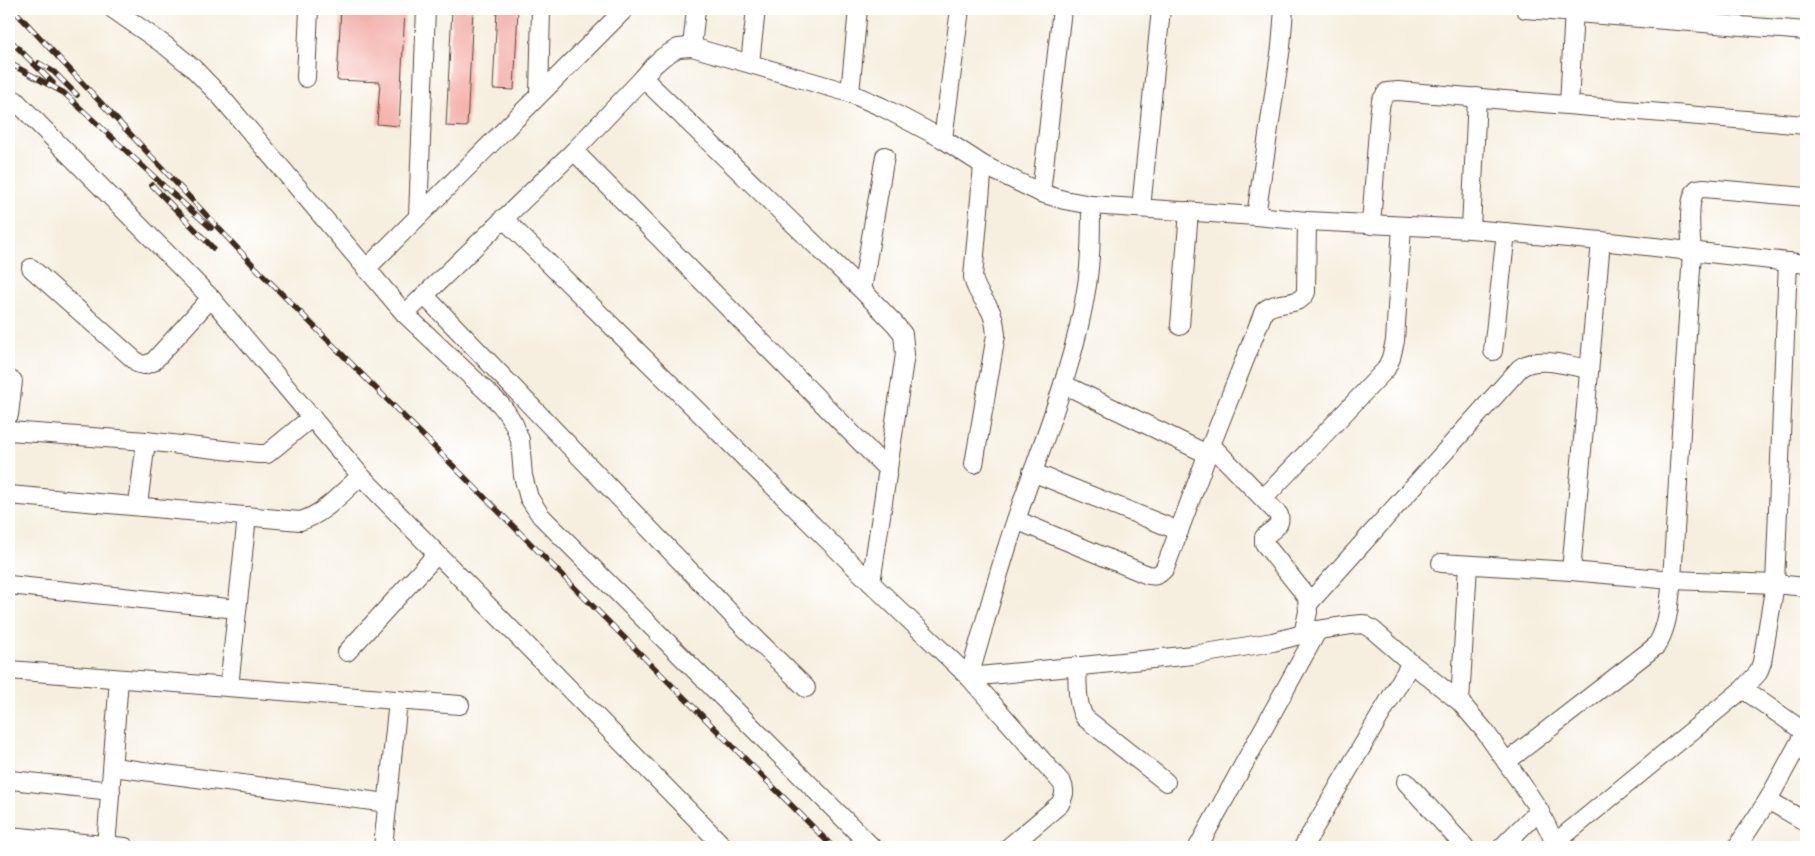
<svg xmlns="http://www.w3.org/2000/svg" width="1815" height="856" viewBox="0 0 1815 856" font-family="'Patrick Hand',sans-serif">
  <style>
    .building { fill: #f4b0aa }
    .lines { fill: none; stroke-linecap: round; stroke-linejoin: round }
    .minor-casing { stroke: #57483b; stroke-width: 20 }
    .minor { stroke: #fff; stroke-width: 18 }
    .rail-casing { stroke: #3b2a1e; stroke-width: 5.5 }
    .rail { stroke: #fff; stroke-width: 4; stroke-dasharray: 11; stroke-linecap: butt }
  </style>
  <rect width="100%" height="100%" fill="#fff"/>
  <filter id="ink" filterUnits="userSpaceOnUse"><feTurbulence type="fractalNoise" baseFrequency=".02" numOctaves="2"/><feDisplacementMap in="SourceGraphic" scale="10" xChannelSelector="R" yChannelSelector="G"/><feConvolveMatrix kernelMatrix="1 2 1 2 8 2 1 2 1" color-interpolation-filters="sRGB"/></filter>
  <filter id="wash" filterUnits="userSpaceOnUse"><feTurbulence type="fractalNoise" baseFrequency=".0096" numOctaves="4" result="noise"/><feDisplacementMap in="SourceGraphic" scale="20" xChannelSelector="R" yChannelSelector="G"/><feGaussianBlur stdDeviation="1.12" result="paint"/><feColorMatrix in="noise" values="0 0 0 0 0 0 0 0 0 0 0 0 0 0 0 0 0 1.4 0 .05"/><feComposite in="paint" operator="in"/></filter>
  <g filter="url(#wash)">
    <rect width="100%" height="100%" fill="#f6efdf"/>
    <g id="blocks">
      <g class="building">
        <polygon points="341,9 405,9 399,126 377,124 380,82 337,80"/>
        <polygon points="452,9 473,9 467,127 446,126"/>
        <polygon points="497,9 518,9 514,90 493,89"/>
      </g>
    </g>
  </g>
  <g filter="url(#ink)">
    <use href="#blocks" fill-opacity="0" stroke="#57483b" stroke-width="1"/>
    <g class="lines">
      <defs>
        <g id="minor">
          <polyline points="113,9 166,46 193,68 222,98 405,314 501,405 507,413 514,424 520,440 523,476 529,498 541,516 872,847"/>
          <polyline points="1525,9 1806,31"/>
          <polyline points="692,47 696,9"/>
          <polyline points="750,63 756,9"/>
          <polyline points="306,78 309,9"/>
          <polyline points="643,78 862,290 895,324 903,334 905,354 871,583"/>
          <polyline points="850,93 858,9"/>
          <polyline points="539,95 541,9"/>
          <polyline points="9,99 15,100 211,298 361,476 724,847"/>
          <polyline points="1569,105 1574,9"/>
          <polyline points="943,139 960,9"/>
          <polyline points="574,151 888,470"/>
          <polyline points="1041,193 1062,9"/>
          <path d="M 1091,205 C 1091,232 1091,258 1087,285 C 1075,364 1043,441 1017,517 C 999,569 985,623 969,677 L 1193,655 L 1273,642 L 1318,630 L 1351,625 L 1363,624 L 1373,630 L 1411,663 L 1460,702 L 1484,730 L 1521,783 L 1539,810 L 1557,847"/>
          <polyline points="1141,208 1161,9"/>
          <polyline points="418,216 426,9"/>
          <polyline points="1256,216 1281,47 1284,9"/>
          <path d="M 503,218 L 871,583 L 969,677 L 1062,783 C 1066,791 1064,796 1060,804 L 1009,847"/>
          <polyline points="1371,225 1379,116 1381,101 1387,92 1398,91 1806,125"/>
          <polyline points="1471,229 1477,97"/>
          <polyline points="31,268 139,364 144,365 153,362 211,298"/>
          <polyline points="366,269 625,9"/>
          <polyline points="862,290 885,156"/>
          <polyline points="424,295 741,624 806,688"/>
          <polyline points="405,314 574,151 643,78 654,65 663,57 678,48 692,47 850,93 882,107 943,139 983,165 1041,193 1064,200 1091,205 1256,216 1307,221 1471,229 1601,241 1806,264"/>
          <polyline points="1180,326 1189,211"/>
          <polyline points="1493,351 1506,232"/>
          <polyline points="1063,384 1207,454"/>
          <polyline points="9,415 13,381"/>
          <polyline points="9,431 146,441 258,454 267,454 312,417"/>
          <path d="M 1211,445 L 1279,515 C 1282,527 1271,530 1264,537 L 1264,543 L 1307,597 L 1308,612 L 1303,634"/>
          <path d="M 974,464 L 996,335 C 995,327 995,320 991,312 C 985,299 976,293 973,277 L 983,165"/>
          <polyline points="1032,472 1179,531"/>
          <path d="M 9,495 L 300,521 C 324,515 343,491 361,476"/>
          <polyline points="1264,498 1386,369 1391,358 1395,341 1402,226"/>
          <polyline points="138,505 146,441"/>
          <path d="M 1016,520 L 1143,573 C 1153,577 1158,577 1165,568 L 1211,445 L 1264,311 C 1276,299 1300,308 1306,292 L 1307,221"/>
          <polyline points="1441,563 1571,571 1672,580 1775,584 1806,587"/>
          <polyline points="1571,571 1601,241"/>
          <polyline points="9,585 237,609"/>
          <path d="M 1309,603 L 1520,368 C 1538,355 1568,366 1589,369"/>
          <polyline points="347,652 437,554"/>
          <path d="M 1077,666 C 1078,683 1076,705 1085,718 L 1166,782"/>
          <polyline points="9,670 460,705"/>
          <polyline points="229,687 247,516"/>
          <polyline points="1743,689 1806,733"/>
          <polyline points="1460,702 1468,565"/>
          <path d="M 1506,762 L 1656,646 C 1669,626 1669,603 1672,580 L 1692,252 C 1691,235 1686,201 1697,189 L 1704,188 L 1806,197"/>
          <polyline points="113,767 387,803"/>
          <polyline points="11,780 111,791"/>
          <polyline points="1406,782 1465,847"/>
          <polyline points="1768,800 1806,822"/>
          <polyline points="9,836 125,847"/>
          <polyline points="1555,843 1743,689 1758,673 1762,662 1775,584 1788,262"/>
          <polyline points="106,847 119,679"/>
          <polyline points="383,847 398,700"/>
          <polyline points="1198,847 1318,630"/>
          <polyline points="1303,847 1411,663"/>
          <polyline points="1502,847 1539,810"/>
          <polyline points="1737,847 1768,800 1806,730"/>
        </g>
      </defs>
      <use href="#minor" class="minor-casing"/>
      <use href="#minor" class="minor"/>
      <defs>
        <g id="rail">
          <polyline points="13,9 254,266 833,847"/>
          <polyline points="9,39 53,83"/>
          <polyline points="9,63 64,93 165,187 211,228"/>
          <polyline points="39,63 54,72 77,95"/>
          <polyline points="152,185 213,248"/>
        </g>
      </defs>
      <use href="#rail" class="rail-casing"/>
      <use href="#rail" class="rail"/>
    </g>
  </g>
  <rect width="1815" height="856" fill="none" stroke="#fff" stroke-width="30"/>
</svg>
